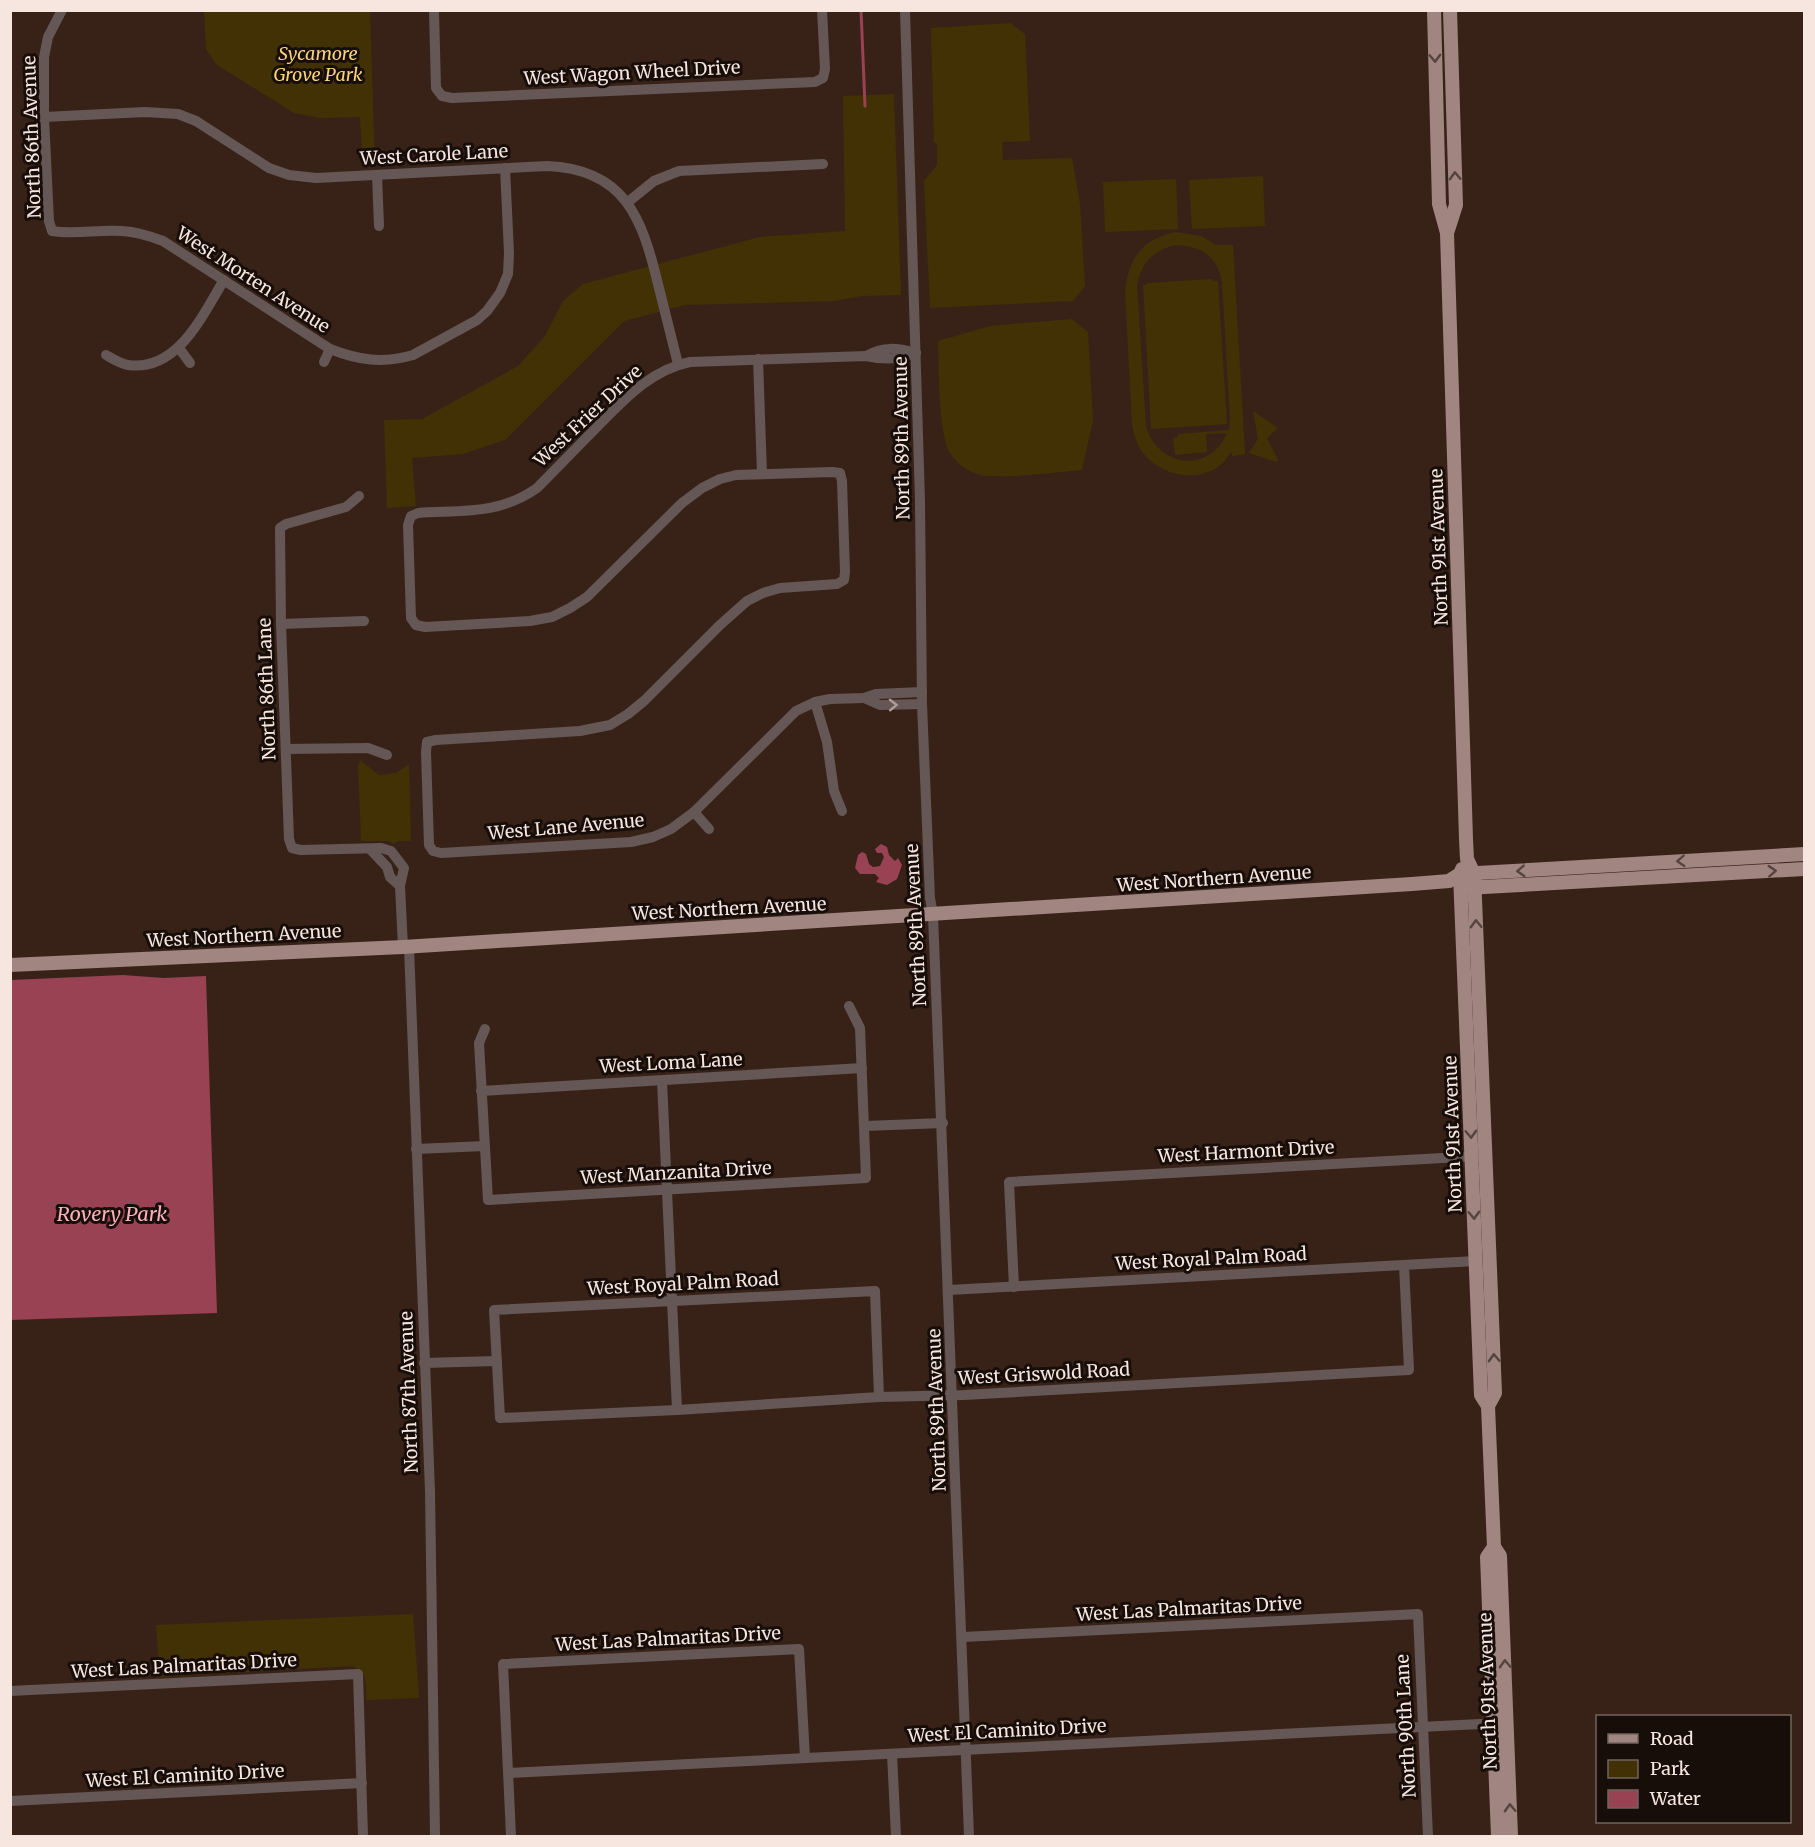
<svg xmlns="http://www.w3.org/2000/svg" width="1815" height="1847" viewBox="0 0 1815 1847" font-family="Merriweather,serif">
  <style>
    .green { fill: #423105; fill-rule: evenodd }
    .water { fill: #994253 }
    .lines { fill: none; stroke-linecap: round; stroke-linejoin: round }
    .stream { stroke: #994253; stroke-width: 3 }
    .minor { stroke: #655755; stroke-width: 10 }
    .major { stroke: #a08581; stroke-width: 14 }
    .oneway { stroke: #55443f }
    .oneway2 { stroke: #ae9e9a }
    .labels { text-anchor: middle; stroke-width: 6; stroke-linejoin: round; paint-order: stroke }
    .park-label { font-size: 18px; font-style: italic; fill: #fbd47a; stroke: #180e09 }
    .street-label { font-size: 18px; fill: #f6e6df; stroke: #180e09 }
    .water-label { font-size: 20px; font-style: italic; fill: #fbb1bb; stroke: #180e09 }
  </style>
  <rect width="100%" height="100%" fill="#382217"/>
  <g class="green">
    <polygon points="204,11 370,11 375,166 363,167 360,117 320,118 294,113 217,65 206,49"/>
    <polygon points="1010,23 1025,34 1030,141 1002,142 1003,160 1072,158 1080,204 1085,286 1073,301 930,308 924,181 937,165 937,143 934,143 931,28"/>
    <polygon points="894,94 901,295 861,296 835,301 685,305 624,321 505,440 463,454 412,458 416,506 387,508 384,420 422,419 518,366 545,336 563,301 583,284 760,237 845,231 843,96"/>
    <polygon points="1263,176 1265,226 1192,229 1189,180"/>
    <polygon points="1176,179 1178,229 1105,232 1103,182"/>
    <path d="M 1175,232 L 1201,236 L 1216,245 L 1233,245 L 1245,454 L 1232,456 L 1231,451 C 1215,485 1166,481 1144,454 C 1137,446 1134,435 1132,424 L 1125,291 C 1129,258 1142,239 1175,232 ZM 1175,245 C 1201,246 1217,255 1222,282 L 1230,418 L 1229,430 L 1178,434 L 1178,437 L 1173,438 L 1175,455 L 1207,452 L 1206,434 L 1227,433 C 1210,474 1158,468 1146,426 L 1137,284 C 1142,262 1153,251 1175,245 Z"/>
    <polygon points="1213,279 1213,281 1218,281 1227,424 1151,429 1143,285 1147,285 1147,283"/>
    <path d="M 1072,319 L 1088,332 L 1093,420 L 1082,470 C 1052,472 1020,478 990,476 C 974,476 956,465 949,451 C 938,429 939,368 938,341 L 990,326 Z"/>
    <polygon points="1253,411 1278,428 1267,438 1278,460 1277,462 1249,453 1258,439"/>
    <polygon points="360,760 379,775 396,773 409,764 411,841 398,841 394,844 388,841 361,841 358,766"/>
    <path d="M 413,1614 L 419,1698 L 366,1700 C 366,1686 369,1672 352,1666 L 160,1677 L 156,1625 Z"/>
  </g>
  <g class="water">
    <polygon points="881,844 887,847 889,855 895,861 898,858 902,865 897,879 887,885 876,882 879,878 875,874 860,874 855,868 858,855 862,852 866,854 869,864 873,867 880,866 884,857 882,853 877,853 875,849"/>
    <polygon points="123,975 164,978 206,976 217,1313 11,1320 11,980"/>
  </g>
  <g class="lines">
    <polyline class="stream" points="861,10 865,106"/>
    <g class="minor">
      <path d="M 62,10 L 48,37 L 44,57 L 44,117 L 49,221 L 52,231 C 76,235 99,229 122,231 C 137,232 150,236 163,241 L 330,349 C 358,360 383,364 413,355 L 477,320 L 487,311 L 500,293 L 508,274 L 509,253 L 505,168"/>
      <polyline points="434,10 436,88 442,96 452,98 815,82 823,78 825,69 822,10"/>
      <polyline points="905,10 920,501 922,704 930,898 933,915 969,1836"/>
      <path d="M 44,117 L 145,112 L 178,114 L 196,121 L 269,168 L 289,175 L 316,178 L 547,166 C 625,169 642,218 658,284 C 665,311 671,337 678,364"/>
      <polyline points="377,175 379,226"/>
      <polyline points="628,202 654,181 679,171 823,164"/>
      <polyline points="179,348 190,363"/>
      <path d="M 916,353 C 899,360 884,360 866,356 L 690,362 C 650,370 623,401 596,428 C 576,448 557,468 537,488 C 499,515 462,510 418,513 L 411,516 L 408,525 L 411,618 L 416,625 L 425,627 L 530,621 L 552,617 L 570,608 L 587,597 L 682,503 L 702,488 L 720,479 L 736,475 L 832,472 L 840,473 L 842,481 L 845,572 L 844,580 L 837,584 L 780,588 L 763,593 L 747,601 L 720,625 L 644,701 L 628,714 L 610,725 L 580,731 L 436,740 L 427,742 L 426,752 L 429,845 L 433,851 L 441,853 L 631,842 L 653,837 L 671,829 L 694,812 L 796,711 L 815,702 L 830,699 L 864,698 L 876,694 L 922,692"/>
      <path d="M 106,355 C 113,359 121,364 128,365 C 178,372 203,314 224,280"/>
      <path d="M 866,356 C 883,346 898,348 916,353"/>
      <polyline points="758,359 762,474"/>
      <polyline points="324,362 330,349"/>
      <polyline points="359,496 346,507 286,524 280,528 281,624 289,839 292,848 301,850 381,848 391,851 404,868 400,886 403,947"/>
      <polyline points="281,624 364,621"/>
      <polyline points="864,698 880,705 922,704"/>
      <polyline points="815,702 827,742 834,791 842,811"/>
      <polyline points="286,749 368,748 387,755"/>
      <polyline points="694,812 709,829"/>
      <polyline points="370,849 387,867 390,877 400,886"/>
      <polyline points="409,947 430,1491 435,1836"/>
      <polyline points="485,1029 479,1043 488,1200 866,1178 860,1028 849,1006"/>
      <polyline points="662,1081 677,1410"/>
      <polyline points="481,1091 862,1068"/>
      <polyline points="865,1126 943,1123"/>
      <polyline points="416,1149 485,1146"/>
      <polyline points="1014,1287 1009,1182 1479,1156"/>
      <polyline points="949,1290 1476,1261"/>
      <polyline points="424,1363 497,1361"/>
      <polyline points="879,1397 875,1291 494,1310 500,1418 677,1410 879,1397 964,1395 1409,1370 1404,1265"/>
      <polyline points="963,1637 1418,1614 1428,1836"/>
      <polyline points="10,1691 358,1674 363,1836"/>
      <polyline points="892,1754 896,1836"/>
      <polyline points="509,1773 1500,1723"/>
      <polyline points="10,1801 362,1783"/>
      <polyline points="511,1836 503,1664 799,1649 805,1758"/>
    </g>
    <g class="major">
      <polyline points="1434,10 1439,204 1447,233 1466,839 1467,859 1474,874 1475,899 1495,1393 1488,1406 1494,1547 1487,1557 1498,1836"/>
      <polyline points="1447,233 1456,205 1450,10"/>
      <polyline points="1462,869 1460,874 1481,1395 1488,1406"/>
      <polyline points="1466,888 1804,869"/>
      <polyline points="10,965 403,947 1412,884 1449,881 1460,874 1804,854"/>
      <polyline points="1494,1547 1500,1556 1511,1836"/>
    </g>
  </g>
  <defs><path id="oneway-chevron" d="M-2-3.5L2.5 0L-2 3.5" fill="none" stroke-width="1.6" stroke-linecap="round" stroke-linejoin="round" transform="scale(1.5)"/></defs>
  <g class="oneway">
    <use href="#oneway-chevron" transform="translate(1435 58) rotate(88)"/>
    <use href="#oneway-chevron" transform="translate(1455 176) rotate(-92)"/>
    <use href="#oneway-chevron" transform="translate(1681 861) rotate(177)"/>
    <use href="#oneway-chevron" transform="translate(1521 871) rotate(177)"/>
    <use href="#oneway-chevron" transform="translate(1772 871) rotate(-3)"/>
    <use href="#oneway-chevron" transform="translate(1476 924) rotate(-92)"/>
    <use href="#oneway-chevron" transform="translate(1471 1134) rotate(88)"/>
    <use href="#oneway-chevron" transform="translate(1474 1215) rotate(88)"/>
    <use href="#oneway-chevron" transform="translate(1494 1358) rotate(-92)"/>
    <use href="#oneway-chevron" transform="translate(1505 1664) rotate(-92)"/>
    <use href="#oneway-chevron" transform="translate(1510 1808) rotate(-92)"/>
  </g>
  <use class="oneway2" href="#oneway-chevron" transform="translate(893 705) rotate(-1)"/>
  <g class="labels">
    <g class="park-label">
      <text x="318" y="60">Sycamore<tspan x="318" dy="21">Grove Park</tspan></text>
    </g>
    <g class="street-label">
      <text transform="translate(632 73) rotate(-3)" y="6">West Wagon Wheel Drive</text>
      <text transform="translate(32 137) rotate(-92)" y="6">North 86th Avenue</text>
      <text transform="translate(434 155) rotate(-3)" y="6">West Carole Lane</text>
      <text transform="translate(253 280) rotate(33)" y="6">West Morten Avenue</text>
      <text transform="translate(588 416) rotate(-43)" y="6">West Frier Drive</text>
      <text transform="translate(902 438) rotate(-91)" y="6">North 89th Avenue</text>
      <text transform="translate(1439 547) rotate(-92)" y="6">North 91st Avenue</text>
      <text transform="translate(267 689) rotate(-92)" y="6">North 86th Lane</text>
      <text transform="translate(566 827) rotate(-5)" y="6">West Lane Avenue</text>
      <text transform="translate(1214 879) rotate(-4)" y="6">West Northern Avenue</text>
      <text transform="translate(729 909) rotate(-3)" y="6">West Northern Avenue</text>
      <text transform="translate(916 925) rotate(-93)" y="6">North 89th Avenue</text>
      <text transform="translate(244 936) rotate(-3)" y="6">West Northern Avenue</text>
      <text transform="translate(671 1063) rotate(-3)" y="6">West Loma Lane</text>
      <text transform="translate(1453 1134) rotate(-92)" y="6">North 91st Avenue</text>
      <text transform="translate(1246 1152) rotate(-3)" y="6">West Harmont Drive</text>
      <text transform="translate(676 1173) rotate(-3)" y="6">West Manzanita Drive</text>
      <text transform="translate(1211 1259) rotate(-3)" y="6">West Royal Palm Road</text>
      <text transform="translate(683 1284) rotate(-3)" y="6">West Royal Palm Road</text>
      <text transform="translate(1044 1374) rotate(-3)" y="6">West Griswold Road</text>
      <text transform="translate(409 1392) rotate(-92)" y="6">North 87th Avenue</text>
      <text transform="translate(937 1410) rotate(-92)" y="6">North 89th Avenue</text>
      <text transform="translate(1189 1609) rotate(-3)" y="6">West Las Palmaritas Drive</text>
      <text transform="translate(668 1639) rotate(-3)" y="6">West Las Palmaritas Drive</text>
      <text transform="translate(184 1666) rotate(-3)" y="6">West Las Palmaritas Drive</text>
      <text transform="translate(1488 1691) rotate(-92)" y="6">North 91st Avenue</text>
      <text transform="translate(1406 1726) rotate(-93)" y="6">North 90th Lane</text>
      <text transform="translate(1007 1731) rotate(-3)" y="6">West El Caminito Drive</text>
      <text transform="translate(185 1776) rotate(-3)" y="6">West El Caminito Drive</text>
    </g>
    <g class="water-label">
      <text x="112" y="1221">Rovery Park</text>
    </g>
  </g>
  <rect width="1815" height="1847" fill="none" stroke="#f6e6df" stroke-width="24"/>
  <rect x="1596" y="1715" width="195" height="108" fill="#180e09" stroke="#71645f" stroke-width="1.5"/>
  <rect x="1608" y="1734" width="30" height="9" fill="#a08581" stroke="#71645f" stroke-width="1.5"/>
  <text x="1650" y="1745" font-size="18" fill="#f6e6df">Road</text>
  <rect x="1608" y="1760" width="30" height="18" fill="#423105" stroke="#71645f" stroke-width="1.5"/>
  <text x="1650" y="1775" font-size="18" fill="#f6e6df">Park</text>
  <rect x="1608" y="1790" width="30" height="18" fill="#994253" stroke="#71645f" stroke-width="1.5"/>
  <text x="1650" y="1805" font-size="18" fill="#f6e6df">Water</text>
</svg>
